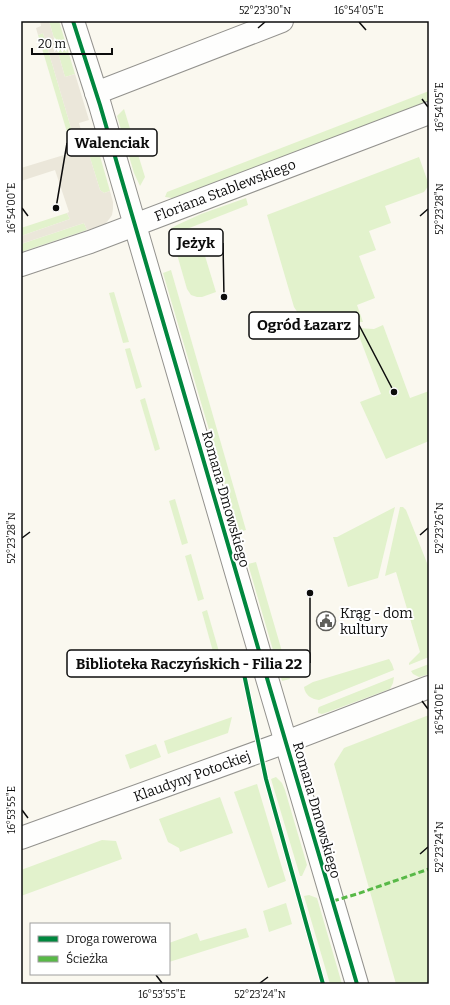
<svg xmlns="http://www.w3.org/2000/svg" width="450" height="1005" viewBox="0 0 450 1005" font-family="Bitter,serif">
  <style>
    .green { fill: #e2f2cc }
    .plaza { fill: #ebe7da }
    .lines { fill: none; stroke-linecap: round; stroke-linejoin: round }
    .minor-casing { stroke: #93928e; stroke-width: 24 }
    .minor { stroke: #fefefd; stroke-width: 22 }
    .quiet { stroke: #58b947; stroke-width: 3; stroke-dasharray: 6 3; stroke-linecap: butt }
    .cycleway-casing { stroke: #fff; stroke-width: 6 }
    .cycleway { stroke: #00873e; stroke-width: 4 }
    .ticks { fill: none; stroke: #0c0c0c; stroke-width: 1.5 }
    .labels { text-anchor: middle; stroke-width: 4; stroke-linejoin: round; paint-order: stroke }
    .street-label { font-size: 14px; fill: #0c0c0c; stroke: #fff }
    .poi-label { font-size: 14px; fill: #0c0c0c; stroke: #fff; text-anchor: start }
    .leader { fill: none; stroke: #0c0c0c; stroke-width: 1.5 }
    .callout-dot { fill: #0c0c0c; stroke: #fff; stroke-width: 1.5 }
    .callout { fill: #fff; stroke: #0c0c0c; stroke-width: 1.5 }
    .callout-label { font-size: 15px; text-anchor: middle; font-weight: bold; fill: #0c0c0c }
    .neatline { fill: none; stroke: #0c0c0c; stroke-width: 1.5 }
    .ticks-label { font-size: 10px; text-anchor: middle; fill: #0c0c0c }
  </style>
  <rect width="100%" height="100%" fill="#faf8ef"/>
  <g class="green">
    <polygon points="49,21 59,21 75,74 65,77"/>
    <polygon points="43,33 74,138 69,139 38,35"/>
    <polygon points="429,91 429,101 182,196 172,198 165,197 167,192"/>
    <polygon points="124,109 145,177 140,186 134,173 117,116"/>
    <polygon points="87,148 98,149 110,191 104,193 100,190"/>
    <polygon points="419,157 429,185 424,192 385,206 391,223 369,231 376,250 359,256 375,298 357,305 363,322 302,319 294,307 267,215"/>
    <polygon points="246,198 248,205 174,234 172,228 177,225 201,214"/>
    <polygon points="67,213 70,219 21,236 21,228"/>
    <polygon points="84,223 87,230 21,252 21,244"/>
    <polygon points="198,233 216,292 202,297 197,297 191,295 187,289 176,251 176,248 180,240"/>
    <polygon points="171,270 246,530 239,532 163,273"/>
    <polygon points="114,292 129,342 123,343 109,293"/>
    <polygon points="383,325 410,398 429,391 429,441 386,459 360,402 381,394 356,328 374,329"/>
    <polygon points="130,348 142,387 136,389 125,349"/>
    <polygon points="145,398 160,449 155,451 140,400"/>
    <polygon points="175,499 188,543 182,545 169,501"/>
    <polygon points="395,507 378,578 348,587 333,537 337,537"/>
    <polygon points="400,507 403,507 406,510 429,568 429,657 409,665 409,663 420,652 396,572 385,576"/>
    <polygon points="191,554 204,599 198,601 185,556"/>
    <polygon points="256,562 290,679 282,681 248,564"/>
    <polygon points="207,610 226,676 220,677 202,612"/>
    <path d="M 389,659 L 392,664 L 394,670 L 319,700 C 311,699 305,695 304,687 L 313,682 Z"/>
    <polygon points="429,664 429,674 419,677 413,674 411,671"/>
    <polygon points="394,677 393,683 390,689 328,712 322,714 318,713 318,709 319,707"/>
    <polygon points="429,715 429,984 396,984 334,764 344,748"/>
    <polygon points="232,717 228,733 168,754 164,741"/>
    <polygon points="156,744 161,757 130,769 125,755"/>
    <polygon points="276,777 282,783 285,790 307,865 302,876 300,876 271,779"/>
    <polygon points="257,784 286,881 268,888 234,792"/>
    <polygon points="220,797 233,833 180,852 179,848 168,842 159,819"/>
    <polygon points="102,840 116,841 122,859 21,896 21,870"/>
    <polygon points="309,895 317,898 342,984 330,984 304,896"/>
    <polygon points="286,903 292,924 269,932 263,911"/>
    <polygon points="246,928 249,937 169,962 169,943 197,933 200,941"/>
  </g>
  <g class="plaza">
    <polygon points="40,21 49,21 65,77 75,74 89,120 79,123 82,134 74,138 43,33 38,35 36,28 41,26"/>
    <polygon points="87,148 100,190 104,193 110,191 113,202 113,209 112,215 110,218 106,223 104,225 87,230 84,223 21,244 21,236 70,219 67,213 69,212 55,170 21,181 21,168"/>
  </g>
  <g class="lines">
    <defs>
      <g id="minor">
        <polyline points="73,21 100,105 259,651 357,984"/>
        <polyline points="96,93 282,21"/>
        <polyline points="21,265 90,242 429,113"/>
        <polyline points="21,838 286,742 429,687"/>
      </g>
    </defs>
    <use href="#minor" class="minor-casing"/>
    <use href="#minor" class="minor"/>
    <polyline class="quiet" points="333,901 357,894 429,869"/>
    <defs>
      <g id="cycleway">
        <polyline points="73,21 100,105 259,651 357,984"/>
        <polyline points="259,651 244,674 266,779 323,984"/>
      </g>
    </defs>
    <use href="#cycleway" class="cycleway-casing"/>
    <use href="#cycleway" class="cycleway"/>
  </g>
  <path class="ticks" d="M 359,22 L 366,30M 258,28 L 265,22M 422,99 L 428,107M 22,208 L 28,216M 420,216 L 428,209M 420,535 L 428,528M 22,538 L 30,532M 422,701 L 428,709M 22,810 L 28,818M 420,854 L 428,847M 156,975 L 162,983M 260,983 L 268,977"/>
  <defs>
    <symbol id="civic-ring" viewBox="-11 -11 22 22"><circle r="9.5" fill="#fff" stroke="#5f5f5b" stroke-width="1.5"/><path d="M-.6-6.5H3V-4.5H.6V-3L4-1V1h2V6H-6V1h2V-1L-.6-3ZM-1.2 2.5V6h2.4V2.5Z" fill="#5f5f5b"/></symbol>
  </defs>
  <g fill-rule="evenodd">
    <use href="#civic-ring" x="315" y="610" width="22" height="22"/>
  </g>
  <g class="labels">
    <g class="street-label">
      <text transform="translate(225 190) rotate(-21)" y="5">Floriana Stablewskiego</text>
      <text transform="translate(226 499) rotate(74)" y="5">Romana Dmowskiego</text>
      <text transform="translate(192 776) rotate(-20)" y="5">Klaudyny Potockiej</text>
      <text transform="translate(317 810) rotate(74)" y="5">Romana Dmowskiego</text>
    </g>
    <g class="poi-label">
      <text x="340" y="618">Krąg - dom<tspan x="340" dy="16">kultury</tspan></text>
    </g>
  </g>
  <path class="leader" d="M56 208L67 143M224 297L223 243M394 392L359 325M310 593L310 663"/>
  <g class="callout-dot">
    <circle cx="56" cy="208" r="4"/>
    <circle cx="224" cy="297" r="4"/>
    <circle cx="394" cy="392" r="4"/>
    <circle cx="310" cy="593" r="4"/>
  </g>
  <g class="callout">
    <rect x="67" y="129" width="90" height="27" rx="4"/>
    <rect x="169" y="229" width="54" height="27" rx="4"/>
    <rect x="249" y="312" width="110" height="27" rx="4"/>
    <rect x="67" y="650" width="243" height="27" rx="4"/>
  </g>
  <g class="callout-label">
    <text x="112" y="148">Walenciak</text>
    <text x="196" y="248">Jeżyk</text>
    <text x="304" y="330">Ogród Łazarz</text>
    <text x="189" y="669">Biblioteka Raczyńskich - Filia 22</text>
  </g>
  <rect width="450" height="1005" fill="none" stroke="#ffffff" stroke-width="44"/>
  <rect x="30" y="923" width="140" height="52" fill="#ffffff" stroke="#9e9e9e"/>
  <rect x="38" y="936" width="20" height="6" fill="#00873e" stroke="#9e9e9e"/>
  <text x="66" y="943" font-size="12" fill="#0c0c0c">Droga rowerowa</text>
  <rect x="38" y="956" width="20" height="6" fill="#58b947" stroke="#9e9e9e"/>
  <text x="66" y="963" font-size="12" fill="#0c0c0c">Ścieżka</text>
  <path d="M32 48v6h80v-6" fill="none" stroke="#0c0c0c" stroke-width="2"/>
  <text x="38" y="48" font-size="12" fill="#0c0c0c" stroke="#ffffff" stroke-width="3" paint-order="stroke">20 m</text>
  <rect x="22" y="22" width="406" height="961" class="neatline"/>
  <g class="ticks-label">
    <text x="265" y="14">52°23'30"N</text>
    <text x="359" y="14">16°54'05"E</text>
    <text transform="translate(439 107) rotate(-90)" y="4">16°54'05"E</text>
    <text transform="translate(11 208) rotate(-90)" y="4">16°54'00"E</text>
    <text transform="translate(439 209) rotate(-90)" y="4">52°23'28"N</text>
    <text transform="translate(439 528) rotate(-90)" y="4">52°23'26"N</text>
    <text transform="translate(11 538) rotate(-90)" y="4">52°23'28"N</text>
    <text transform="translate(439 709) rotate(-90)" y="4">16°54'00"E</text>
    <text transform="translate(11 810) rotate(-90)" y="4">16°53'55"E</text>
    <text transform="translate(439 847) rotate(-90)" y="4">52°23'24"N</text>
    <text x="162" y="998">16°53'55"E</text>
    <text x="260" y="998">52°23'24"N</text>
  </g>
</svg>
